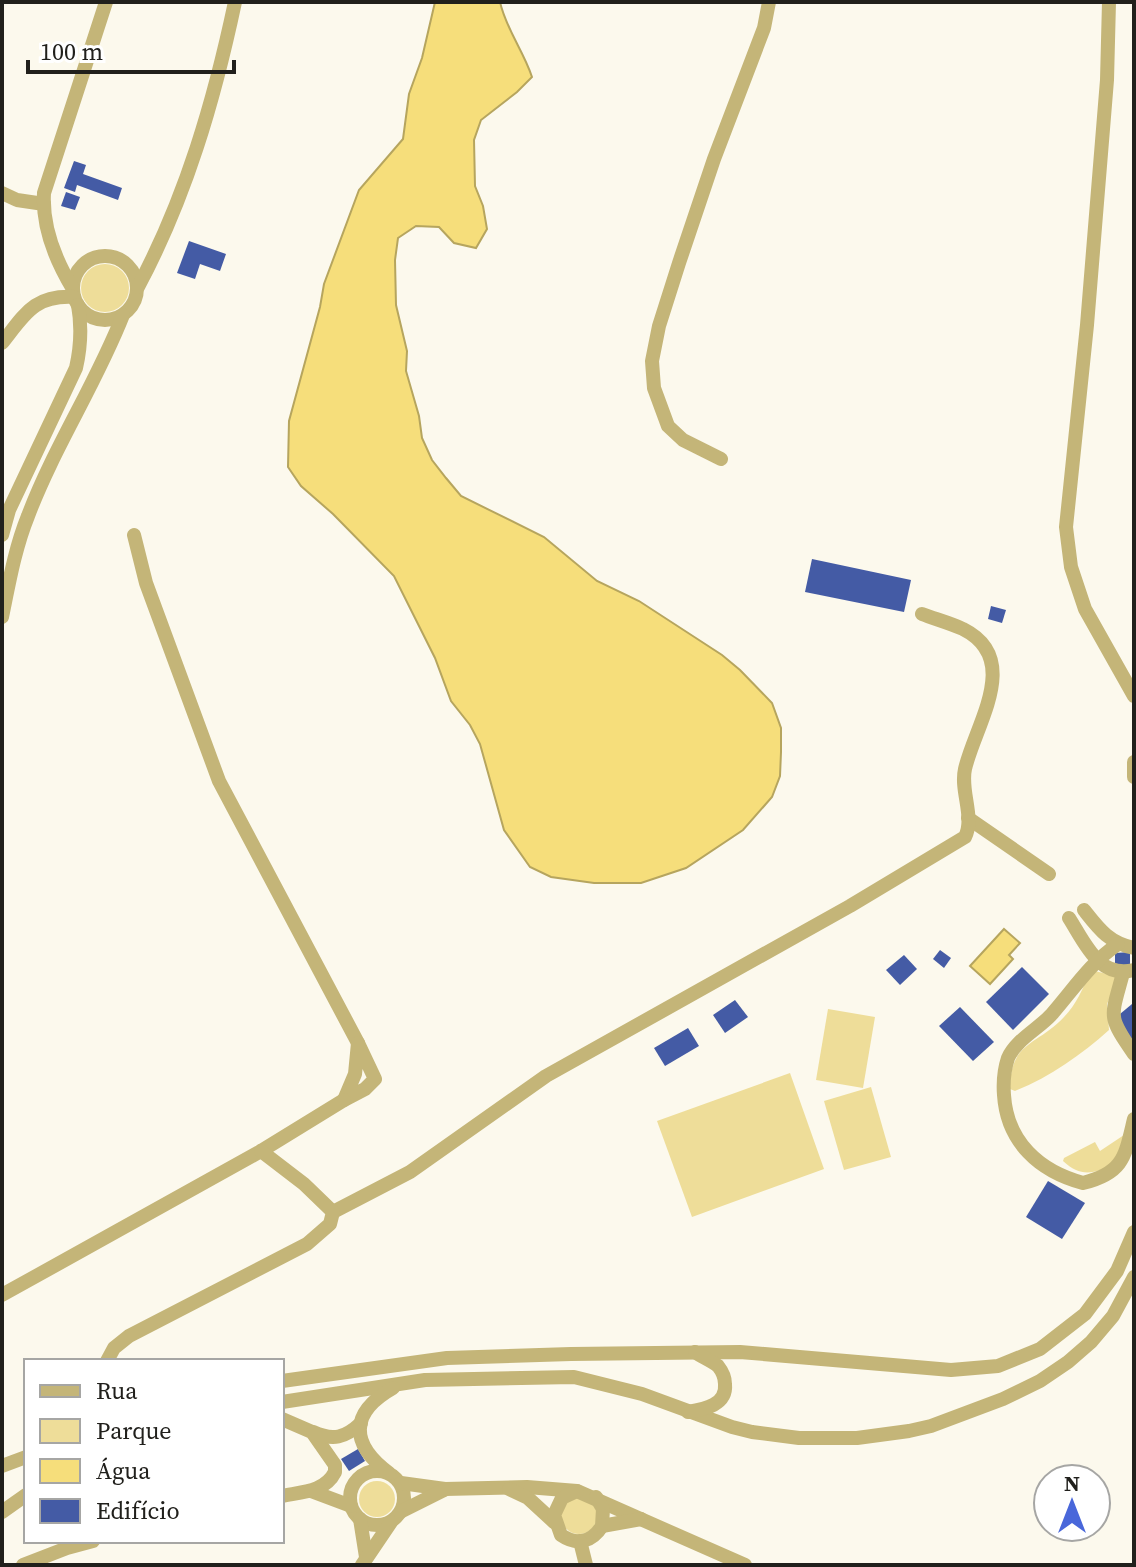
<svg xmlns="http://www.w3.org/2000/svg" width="1136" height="1567" viewBox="0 0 1136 1567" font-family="'Source Serif 4',serif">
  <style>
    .green { fill: #ed9 }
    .water { fill: #f6de7b; stroke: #b6a55e; stroke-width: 2 }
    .building { fill: #445ba5 }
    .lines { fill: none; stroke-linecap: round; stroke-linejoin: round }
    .minor { stroke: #c4b578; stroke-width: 14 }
  </style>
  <rect width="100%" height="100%" fill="#fcf9ed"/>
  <g class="green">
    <circle cx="105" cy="288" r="24"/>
    <path d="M 1095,971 L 1119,977 L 1107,1004 L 1109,1030 C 1081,1055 1050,1077 1015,1091 L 1010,1089 C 1010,1041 1037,1046 1064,1017 C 1076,1005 1083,988 1090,973 Z"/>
    <polygon points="828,1009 875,1017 863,1088 816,1080"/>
    <polygon points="790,1073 824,1169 692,1217 657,1121"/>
    <polygon points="871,1087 891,1157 844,1170 824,1101"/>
    <path d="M 1124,1135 L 1115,1163 C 1095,1174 1081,1178 1063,1161 L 1064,1158 L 1095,1142 L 1100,1151 Z"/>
    <circle cx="377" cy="1499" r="18"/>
    <circle cx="579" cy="1516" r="18"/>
  </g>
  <g class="water">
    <path d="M 435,2 L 500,2 C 506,29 523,50 532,77 L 517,92 L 481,120 L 474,140 L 475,186 L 483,206 L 487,229 L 476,248 L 454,243 L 439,227 L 416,226 L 398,238 L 395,260 L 396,305 L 407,351 L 406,371 L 419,416 L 422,438 L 432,460 L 446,478 L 461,496 L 544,537 L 597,581 L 639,601 L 722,655 L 740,670 L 772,703 L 781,728 L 781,752 L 780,776 L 772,797 L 743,830 L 686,868 L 641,883 L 594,883 L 551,877 L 530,867 L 504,830 L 480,744 L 470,725 L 451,701 L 435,658 L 394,576 L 333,514 L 301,486 L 288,467 L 289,421 L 320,307 L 324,284 L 359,190 L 403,139 L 409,94 L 422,58 Z"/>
    <polygon points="1004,929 1020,943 1009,955 1013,959 990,984 970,966"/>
  </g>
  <g class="building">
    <polygon points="74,161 86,165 83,174 122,188 118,200 77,185 75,192 64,188"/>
    <polygon points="66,192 80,197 75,210 61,206"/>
    <polygon points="189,241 226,254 220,271 200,264 195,279 177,273"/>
    <polygon points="812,559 911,580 904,612 805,592"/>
    <polygon points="991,606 1006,610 1002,623 988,619"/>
    <polygon points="940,950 951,958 944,968 933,959"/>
    <polygon points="1130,952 1130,968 1115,968 1115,953"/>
    <polygon points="904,955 917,969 900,985 886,970"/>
    <polygon points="1022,967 1049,994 1013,1030 986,1002"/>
    <polygon points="735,1000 748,1017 725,1033 713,1015"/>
    <polygon points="1132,1004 1134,1005 1134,1044 1114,1019"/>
    <polygon points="960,1007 994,1042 973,1061 939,1026"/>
    <polygon points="688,1028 699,1046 665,1066 654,1048"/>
    <polygon points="1048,1181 1085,1203 1062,1239 1026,1217"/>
    <polygon points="358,1449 365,1461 349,1471 341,1459"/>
  </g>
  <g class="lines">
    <g class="minor">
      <polyline points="1109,2 1107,80 1087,325 1066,527 1071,567 1085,609 1134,696"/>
      <polyline points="2,193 17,200 44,204"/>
      <circle cx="105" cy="288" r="32"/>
      <path d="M 138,287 C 186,197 214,101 235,2"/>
      <path d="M 73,289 C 56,261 42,227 44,193 L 106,2"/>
      <path d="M 2,343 C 25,314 34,295 74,297"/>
      <polyline points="721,459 683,440 668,426 654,388 652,361 659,326 679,263 714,159 764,28 769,2"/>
      <path d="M 2,535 L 9,510 L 76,368 C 81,346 82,327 78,305"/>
      <polyline points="134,535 146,583 219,781 358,1043"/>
      <path d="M 2,617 C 9,583 15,548 28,516 C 54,447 96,384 123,315"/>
      <polyline points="1134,762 1134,777"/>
      <polyline points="968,818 1049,874"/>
      <path d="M 1084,910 C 1099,929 1109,943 1134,948"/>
      <path d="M 1069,918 C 1085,943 1099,979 1134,970"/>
      <path d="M 1118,944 C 1090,963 1073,990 1051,1015 C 1038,1029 1016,1040 1008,1058 C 1004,1070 1003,1082 1004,1095 C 1007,1142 1039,1171 1083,1183 C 1124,1173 1125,1156 1134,1119"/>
      <path d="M 1123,973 C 1111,1018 1107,1015 1134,1054"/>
      <polygon points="358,1043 375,1079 365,1089 344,1100 355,1074"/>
      <path d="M 333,1212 L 410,1172 L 546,1076 L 850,906 L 965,837 C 975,817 960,791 965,769 C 975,725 1023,659 963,629 C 950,623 935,619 922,614"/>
      <polyline points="2,1295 261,1151 344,1100"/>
      <polyline points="107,1361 114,1348 129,1336 307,1244 330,1224 333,1212 304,1184 261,1151"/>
      <polyline points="282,1381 447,1358 571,1354 740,1352 951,1370 998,1366 1040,1349 1085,1314 1117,1271 1134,1232"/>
      <polyline points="282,1402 425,1380 574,1377 642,1394 732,1427 752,1432 799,1438 857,1438 909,1431 931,1426 1003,1399 1040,1381 1068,1362 1091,1342 1113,1316 1134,1277"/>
      <path d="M 688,1412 C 705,1409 727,1405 725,1384 C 725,1377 722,1371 718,1366 C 712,1361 702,1357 695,1352"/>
      <path d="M 282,1419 L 312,1432 L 335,1465 L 335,1472 C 325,1492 302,1492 282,1496"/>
      <path d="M 313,1432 C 333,1441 345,1438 361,1423"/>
      <polyline points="2,1466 26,1457"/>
      <circle cx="377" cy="1498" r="27"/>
      <path d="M 389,1473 C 350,1444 349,1413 393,1388"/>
      <polyline points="401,1483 445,1489 527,1487 577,1491 745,1565"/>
      <polyline points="509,1489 528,1498 554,1522"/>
      <polyline points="311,1491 351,1506"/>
      <path d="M 577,1491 L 562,1498 L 554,1515 L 561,1535 C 577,1546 592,1542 602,1526 L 603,1509 L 596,1497"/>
      <polyline points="402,1511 444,1490"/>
      <polyline points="2,1512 26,1495"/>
      <polyline points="360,1519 366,1557"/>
      <polyline points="602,1526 641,1519"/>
      <polyline points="580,1541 586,1565"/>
      <polyline points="23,1565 67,1548 93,1541"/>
      <polyline points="362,1565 391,1522"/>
    </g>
  </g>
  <rect width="1136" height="1567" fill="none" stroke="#21201c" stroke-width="8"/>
  <rect x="24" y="1359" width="260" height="184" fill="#ffffff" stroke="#a6a6a4" stroke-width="2"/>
  <rect x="40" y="1385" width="40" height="12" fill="#c4b578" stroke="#a6a6a4" stroke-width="2"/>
  <text x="96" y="1399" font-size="24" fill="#21201c">Rua</text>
  <rect x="40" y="1419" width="40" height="24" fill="#eedd99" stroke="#a6a6a4" stroke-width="2"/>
  <text x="96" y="1439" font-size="24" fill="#21201c">Parque</text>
  <rect x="40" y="1459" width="40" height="24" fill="#f6de7b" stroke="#a6a6a4" stroke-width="2"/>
  <text x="96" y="1479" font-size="24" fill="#21201c">Água</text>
  <rect x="40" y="1499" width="40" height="24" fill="#445ba5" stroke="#a6a6a4" stroke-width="2"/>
  <text x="96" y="1519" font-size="24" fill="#21201c">Edifício</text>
  <g transform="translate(1072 1503)"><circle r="38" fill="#ffffff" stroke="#a6a6a4" stroke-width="2"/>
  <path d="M0-6L14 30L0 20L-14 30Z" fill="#4967da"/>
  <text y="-12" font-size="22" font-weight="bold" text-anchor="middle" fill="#21201c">N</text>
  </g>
  <path d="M28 60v12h206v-12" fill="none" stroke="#21201c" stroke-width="4"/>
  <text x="40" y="60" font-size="24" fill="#21201c" stroke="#ffffff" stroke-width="6" paint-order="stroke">100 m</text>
</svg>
